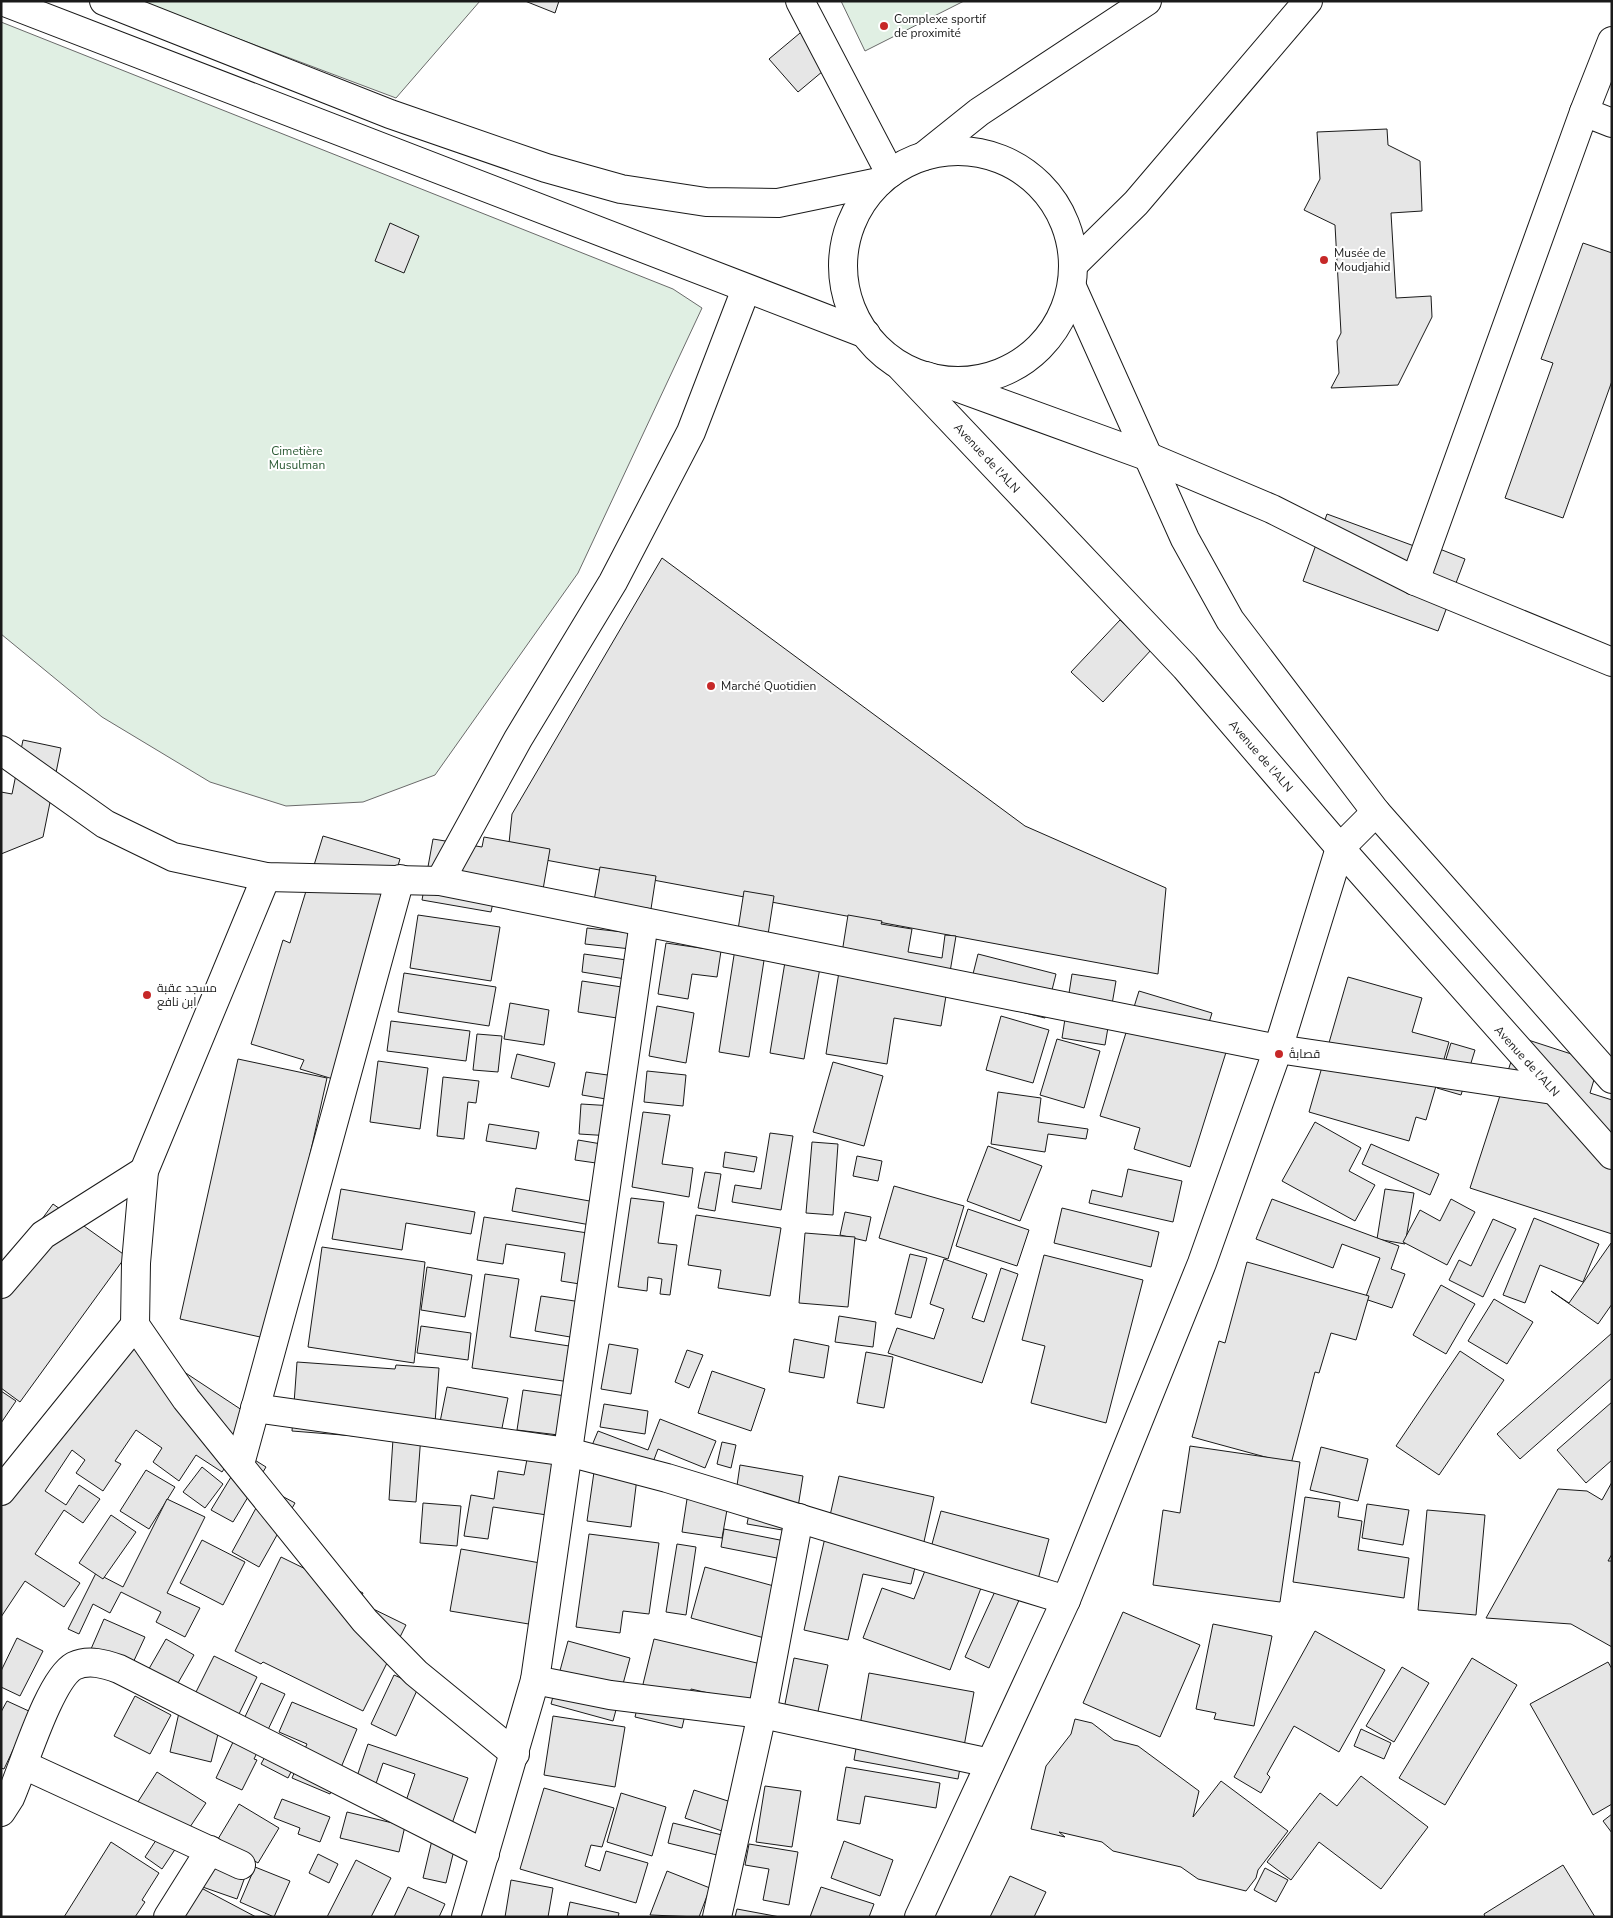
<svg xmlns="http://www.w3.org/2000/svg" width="1613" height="1918" viewBox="0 0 1613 1918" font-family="'Nunito Sans',Cairo,sans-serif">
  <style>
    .green { fill: #e0efe3; stroke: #6a6a6a }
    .building { fill: #e6e6e6; stroke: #1a1a1a }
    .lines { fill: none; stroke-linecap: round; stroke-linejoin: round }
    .street-casing { stroke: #1a1a1a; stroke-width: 30 }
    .secondary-casing { stroke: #1a1a1a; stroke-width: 30 }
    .primary-casing { stroke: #1a1a1a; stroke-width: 30 }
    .highway-casing { stroke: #1a1a1a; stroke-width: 30 }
    .street { stroke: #fff; stroke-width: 28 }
    .secondary { stroke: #fff; stroke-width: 28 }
    .primary { stroke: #fff; stroke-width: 28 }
    .highway { stroke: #fff; stroke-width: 28 }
    .poi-dot { fill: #c62828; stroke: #fff; stroke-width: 2 }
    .labels { text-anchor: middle; stroke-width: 4; stroke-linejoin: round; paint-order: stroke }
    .poi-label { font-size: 12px; fill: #1a1a1a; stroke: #fff; text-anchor: start }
    .park-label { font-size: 12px; fill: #2b5a34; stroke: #fff }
    .street-label { font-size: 12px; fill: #1a1a1a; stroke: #fff }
  </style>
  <rect width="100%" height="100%" fill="#fff"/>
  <g class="green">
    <polygon points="138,1 480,1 396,98"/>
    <polygon points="841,1 964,1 865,51"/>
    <polygon points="1,22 673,289 702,308 578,573 435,775 363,802 286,806 210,782 102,717 1,634"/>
  </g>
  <g class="building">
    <polygon points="525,1 559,1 555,13"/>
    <polygon points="806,28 835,61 798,92 769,59"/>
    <polygon points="1387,129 1388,145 1420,161 1422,211 1391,213 1396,298 1431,296 1432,317 1398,385 1331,388 1339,373 1337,341 1341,333 1335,225 1304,210 1320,179 1317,132"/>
    <polygon points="390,223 419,236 404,273 375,261"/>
    <polygon points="1583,243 1612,253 1612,381 1563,518 1505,498 1553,363 1541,359"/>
    <polygon points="1327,514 1425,550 1427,544 1465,559 1438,631 1303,581"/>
    <polygon points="662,558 1025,826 1166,888 1158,974 508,853 512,814"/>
    <polygon points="1120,620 1152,649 1103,702 1071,672"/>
    <polygon points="23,740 61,748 43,837 1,854 1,792 12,794"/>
    <polygon points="323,836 400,859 333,1079 300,1069 304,1060 251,1044 283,940 290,943"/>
    <polygon points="484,837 550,849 541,901 495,893 491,912 422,900 433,839 482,847"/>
    <polygon points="600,867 656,876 649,922 592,912"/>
    <polygon points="744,891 774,896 749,1057 719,1052"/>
    <polygon points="418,915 500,927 491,981 410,968"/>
    <polygon points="848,915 882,921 881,924 912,929 908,952 942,958 945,935 956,936 941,1026 894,1018 887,1064 826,1054"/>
    <polygon points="587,928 641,934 640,950 585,944"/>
    <polygon points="666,943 721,951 717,977 692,974 688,999 658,994"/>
    <polygon points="584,954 641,962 638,981 582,972"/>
    <polygon points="978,954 1056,974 1045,1018 967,998"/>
    <polygon points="786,956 821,962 804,1059 770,1053"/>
    <polygon points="404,973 496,987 489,1026 398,1012"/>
    <polygon points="1072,974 1116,981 1105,1045 1062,1038"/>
    <polygon points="1348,977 1422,998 1412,1032 1449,1042 1426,1120 1416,1117 1409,1141 1309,1112"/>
    <polygon points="582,981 635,989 630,1020 578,1012"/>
    <polygon points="1139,991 1212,1013 1204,1038 1228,1046 1190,1167 1134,1149 1140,1128 1100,1116"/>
    <polygon points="510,1003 549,1010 544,1045 504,1039"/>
    <polygon points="657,1006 694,1013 686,1063 649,1056"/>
    <polygon points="1001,1016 1049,1030 1033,1083 986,1070"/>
    <polygon points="391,1021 470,1031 466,1061 387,1051"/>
    <polygon points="477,1034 502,1036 498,1072 473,1070"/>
    <polygon points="1519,1037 1599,1063 1590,1093 1612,1100 1612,1234 1470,1188"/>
    <polygon points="1057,1039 1100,1051 1084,1108 1040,1095"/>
    <polygon points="1451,1043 1475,1050 1461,1095 1437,1088"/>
    <polygon points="517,1054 555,1063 549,1087 511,1078"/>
    <polygon points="238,1059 327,1078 269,1339 180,1319"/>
    <polygon points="378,1061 428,1068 420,1129 370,1122"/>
    <polygon points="833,1062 883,1076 864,1146 813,1132"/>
    <polygon points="647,1071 686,1075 683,1106 644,1102"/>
    <polygon points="586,1072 622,1077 618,1101 582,1095"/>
    <polygon points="443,1077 479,1081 476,1103 468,1102 464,1139 437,1136"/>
    <polygon points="998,1092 1041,1098 1038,1122 1088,1129 1086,1139 1048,1134 1045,1152 991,1144"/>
    <polygon points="581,1104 614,1106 612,1136 579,1134"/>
    <polygon points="643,1112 670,1115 662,1164 693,1168 689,1197 632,1187"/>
    <polygon points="1315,1122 1361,1148 1349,1171 1375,1185 1355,1221 1282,1181"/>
    <polygon points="489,1124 539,1132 536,1149 486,1141"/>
    <polygon points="770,1133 793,1136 781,1210 732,1202 735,1185 761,1189"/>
    <polygon points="578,1140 613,1146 610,1165 575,1160"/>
    <polygon points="812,1142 838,1144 833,1215 806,1213"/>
    <polygon points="1371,1144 1439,1174 1430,1195 1362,1164"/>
    <polygon points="988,1146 1042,1166 1020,1221 967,1201"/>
    <polygon points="725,1152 757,1157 754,1172 723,1167"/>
    <polygon points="857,1156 882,1161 878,1181 853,1176"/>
    <polygon points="1128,1169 1182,1181 1173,1222 1089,1203 1092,1190 1122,1197"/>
    <polygon points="705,1172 721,1174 715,1211 698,1208"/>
    <polygon points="894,1186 964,1206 948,1259 879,1238"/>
    <polygon points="516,1188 601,1203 596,1226 512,1211"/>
    <polygon points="341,1189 475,1212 471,1234 406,1223 402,1250 332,1239"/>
    <polygon points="1385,1189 1414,1193 1405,1244 1377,1239"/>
    <polygon points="631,1198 664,1202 658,1243 677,1245 670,1295 660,1294 662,1279 648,1277 647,1291 618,1287"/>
    <polygon points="1272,1199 1399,1246 1391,1269 1405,1274 1392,1308 1365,1299 1380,1258 1342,1244 1333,1268 1256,1239"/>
    <polygon points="1451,1199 1475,1212 1447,1265 1403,1242 1420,1210 1440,1221"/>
    <polygon points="53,1204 126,1256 20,1402 1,1388 1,1275"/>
    <polygon points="1062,1208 1159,1232 1151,1267 1054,1243"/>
    <polygon points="968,1209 1029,1230 1017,1266 956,1246"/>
    <polygon points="845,1212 871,1217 866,1241 840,1235"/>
    <polygon points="696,1215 781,1228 770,1296 718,1288 721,1270 688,1265"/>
    <polygon points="484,1217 594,1234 586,1285 561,1281 565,1253 506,1244 503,1264 477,1260"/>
    <polygon points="1534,1218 1599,1244 1583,1282 1540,1265 1525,1303 1503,1295"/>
    <polygon points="1493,1219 1516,1229 1483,1297 1449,1280 1459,1260 1471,1266"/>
    <polygon points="805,1233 855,1237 848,1307 799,1303"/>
    <polygon points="1611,1243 1612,1304 1598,1324 1551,1291 1569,1303"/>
    <polygon points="322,1247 425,1262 414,1363 308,1347"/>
    <polygon points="910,1254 927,1258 911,1318 895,1314"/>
    <polygon points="1044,1255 1143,1280 1106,1423 1031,1403 1045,1346 1022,1340"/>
    <polygon points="944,1259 987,1274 972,1318 984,1322 1001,1268 1018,1274 982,1383 888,1353 897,1328 934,1339 944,1309 930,1304"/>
    <polygon points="1247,1262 1369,1296 1356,1340 1331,1333 1319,1373 1315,1372 1291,1464 1192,1437 1219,1341 1225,1343"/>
    <polygon points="427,1267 472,1275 465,1317 421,1310"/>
    <polygon points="485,1274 519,1279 510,1337 589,1349 584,1384 472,1368"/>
    <polygon points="1441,1285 1475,1304 1446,1354 1413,1335"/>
    <polygon points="541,1296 588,1303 582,1339 535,1331"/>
    <polygon points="1494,1299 1533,1322 1507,1364 1468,1341"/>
    <polygon points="839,1316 876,1322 873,1347 835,1342"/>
    <polygon points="421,1326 471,1333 468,1360 417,1353"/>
    <polygon points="119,1329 257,1420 222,1472 196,1455 179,1481 153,1462 162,1448 136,1430 115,1461 121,1464 103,1491 76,1473 85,1460 72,1450 45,1491 66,1505 79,1485 100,1499 83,1523 64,1510 35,1554 80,1583 64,1607 25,1581 1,1617 1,1506"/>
    <polygon points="1612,1333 1612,1378 1520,1459 1497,1434"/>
    <polygon points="794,1339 829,1346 824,1378 789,1372"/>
    <polygon points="609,1344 638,1349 631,1394 601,1389"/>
    <polygon points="687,1350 703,1355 689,1388 675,1382"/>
    <polygon points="1460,1351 1504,1380 1439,1475 1396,1446"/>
    <polygon points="866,1352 893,1357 884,1408 857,1403"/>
    <polygon points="297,1362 395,1369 396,1365 439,1368 434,1437 421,1435 416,1502 389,1500 393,1439 292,1431"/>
    <polygon points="712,1371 765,1389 751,1431 698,1413"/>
    <polygon points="447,1387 508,1398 499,1443 438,1432"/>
    <polygon points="523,1390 573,1397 567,1436 517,1430"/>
    <polygon points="1,1391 16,1401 1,1423"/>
    <polygon points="1612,1402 1612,1460 1586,1483 1557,1450"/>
    <polygon points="604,1404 648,1411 645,1434 600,1427"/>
    <polygon points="660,1419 716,1441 705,1468 658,1449 647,1478 588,1455 598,1431 648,1450"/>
    <polygon points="722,1442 736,1445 731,1468 717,1464"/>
    <polygon points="1190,1446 1300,1462 1280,1602 1153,1585 1163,1510 1180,1513"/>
    <polygon points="1321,1447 1368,1459 1358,1501 1310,1490"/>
    <polygon points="245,1454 266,1467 233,1522 211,1510"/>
    <polygon points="528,1454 577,1461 547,1515 493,1507 488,1539 464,1536 471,1495 494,1499 498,1471 524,1475"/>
    <polygon points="740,1465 803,1476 794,1532 747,1524 750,1509 734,1506"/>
    <polygon points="202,1467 223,1484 205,1508 183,1492"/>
    <polygon points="146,1470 175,1487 149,1529 120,1511"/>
    <polygon points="594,1472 637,1478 631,1527 587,1521"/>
    <polygon points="839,1476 934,1497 921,1555 918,1555 911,1584 863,1574 848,1640 804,1630"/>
    <polygon points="1612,1482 1612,1554 1608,1561 1612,1561 1612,1647 1571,1624 1486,1618 1558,1489 1587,1491 1602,1500"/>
    <polygon points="689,1486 730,1493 722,1538 682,1532"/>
    <polygon points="267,1488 295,1503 259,1567 232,1552"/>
    <polygon points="1305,1497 1340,1502 1338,1517 1362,1521 1358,1550 1409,1558 1404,1598 1293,1582"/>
    <polygon points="167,1499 205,1517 167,1593 200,1608 185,1637 156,1622 161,1612 121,1592 110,1613 93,1604 79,1634 68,1629 96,1573 123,1587"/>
    <polygon points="423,1503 461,1506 457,1546 420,1543"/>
    <polygon points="1367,1504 1409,1510 1403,1545 1362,1538"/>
    <polygon points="1427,1510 1485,1515 1476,1615 1418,1610"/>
    <polygon points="941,1511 1049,1539 1037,1583 929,1555"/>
    <polygon points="111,1515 136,1532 103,1579 79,1563"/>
    <polygon points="724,1529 790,1542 787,1560 721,1547"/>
    <polygon points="589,1534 659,1543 649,1614 623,1611 620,1633 576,1627"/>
    <polygon points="202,1540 245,1562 223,1605 180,1583"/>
    <polygon points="677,1544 696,1547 686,1615 666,1612"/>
    <polygon points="461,1549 563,1567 553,1628 450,1611"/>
    <polygon points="281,1557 330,1581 332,1577 363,1593 359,1602 406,1625 363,1711 263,1662 261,1664 235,1651"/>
    <polygon points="705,1567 781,1588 768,1639 691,1618"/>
    <polygon points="926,1568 981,1588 950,1670 863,1638 882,1588 914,1599"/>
    <polygon points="997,1587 1020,1598 989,1668 965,1657"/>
    <polygon points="1123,1612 1200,1645 1160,1737 1083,1703"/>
    <polygon points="104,1619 145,1637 131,1667 91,1649"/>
    <polygon points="1213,1624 1272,1636 1254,1726 1214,1719 1216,1713 1196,1709"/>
    <polygon points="1315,1631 1385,1670 1339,1752 1294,1726 1267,1774 1270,1777 1261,1793 1234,1777"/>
    <polygon points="17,1638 43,1651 20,1696 1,1687 1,1671"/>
    <polygon points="166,1639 194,1655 166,1704 138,1688"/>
    <polygon points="654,1639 774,1667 765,1706 691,1689 682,1728 635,1717"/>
    <polygon points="568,1641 630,1658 613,1721 551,1704"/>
    <polygon points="214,1656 257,1677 238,1716 195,1694"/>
    <polygon points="794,1658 828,1665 817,1716 784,1709"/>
    <polygon points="1472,1658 1517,1685 1445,1805 1399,1778"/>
    <polygon points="1608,1662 1612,1669 1612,1804 1593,1815 1530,1704"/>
    <polygon points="1402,1667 1429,1683 1394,1742 1366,1726"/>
    <polygon points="869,1673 974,1692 958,1779 854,1760"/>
    <polygon points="394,1675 419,1686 396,1736 371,1724"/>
    <polygon points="261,1683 285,1694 254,1759 257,1760 242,1790 216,1778"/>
    <polygon points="135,1696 171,1715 150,1754 114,1736"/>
    <polygon points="7,1701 31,1712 4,1769 1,1768 1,1712"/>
    <polygon points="292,1702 357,1729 330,1794 292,1778 307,1744 279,1732"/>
    <polygon points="181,1704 223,1714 211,1762 170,1752"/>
    <polygon points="553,1716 625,1727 615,1787 544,1775"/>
    <polygon points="1075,1719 1092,1723 1114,1740 1138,1746 1199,1791 1193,1817 1221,1781 1288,1831 1258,1870 1256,1878 1246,1891 1198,1879 1181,1867 1113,1851 1102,1842 1059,1832 1065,1837 1031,1829 1046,1766 1071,1734"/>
    <polygon points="1361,1729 1391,1743 1384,1759 1354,1746"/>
    <polygon points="273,1742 299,1756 288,1778 261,1764"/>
    <polygon points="368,1744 468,1778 448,1835 400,1819 415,1774 383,1763 369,1804 350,1797"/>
    <polygon points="846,1767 940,1783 936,1808 865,1796 860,1824 837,1820"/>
    <polygon points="157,1772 206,1803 162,1869 145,1857 164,1828 134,1808"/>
    <polygon points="1361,1776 1428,1827 1381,1889 1319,1842 1291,1880 1267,1862 1320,1793 1337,1806"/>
    <polygon points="765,1786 801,1791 792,1847 756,1842"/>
    <polygon points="544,1788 614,1808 602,1847 591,1845 585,1866 600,1871 606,1851 648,1863 636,1903 520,1869"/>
    <polygon points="694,1790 731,1802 722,1831 685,1818"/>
    <polygon points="621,1793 666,1807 652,1856 607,1842"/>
    <polygon points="282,1799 330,1817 320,1842 298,1834 300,1828 274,1818"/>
    <polygon points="239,1804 279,1828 258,1863 218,1839"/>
    <polygon points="347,1812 405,1826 399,1852 340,1838"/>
    <polygon points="1612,1814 1612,1833 1603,1821"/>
    <polygon points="673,1823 722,1835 717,1855 668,1843"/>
    <polygon points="432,1840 455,1846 446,1883 423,1878"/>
    <polygon points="844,1841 893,1860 880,1896 831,1878"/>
    <polygon points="111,1842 159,1873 142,1900 145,1902 135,1917 64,1917"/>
    <polygon points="749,1844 798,1852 789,1905 763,1900 769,1869 745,1865"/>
    <polygon points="207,1847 250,1863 237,1899 194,1884"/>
    <polygon points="318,1854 338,1864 329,1883 309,1873"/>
    <polygon points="356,1860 391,1878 371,1917 327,1917"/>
    <polygon points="1563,1865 1595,1917 1485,1917 1484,1914"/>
    <polygon points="255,1867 290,1881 274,1917 240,1902"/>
    <polygon points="1265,1868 1288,1880 1276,1902 1254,1890"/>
    <polygon points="667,1871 710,1888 699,1917 650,1915"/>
    <polygon points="1010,1876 1046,1892 1034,1917 990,1917"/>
    <polygon points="511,1880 553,1888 548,1917 505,1917"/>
    <polygon points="188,1881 256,1917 182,1917"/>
    <polygon points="408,1887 445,1904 439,1917 394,1917"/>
    <polygon points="821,1887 874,1904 869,1917 810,1917"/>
    <polygon points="570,1902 619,1913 618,1917 567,1917"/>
    <polygon points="737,1909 780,1917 735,1917"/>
  </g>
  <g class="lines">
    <defs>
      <g id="street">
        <polyline points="800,1 890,173"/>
        <polyline points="1584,112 1612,123"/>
        <polyline points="1415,581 1584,112 1612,41"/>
        <polyline points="1,750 105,824 173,857 266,877 440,881 1278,1049 1553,1090"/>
        <polyline points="266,877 144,1171 136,1263 135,1325 186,1399 365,1621 416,1673 515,1754"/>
        <polyline points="440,881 518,739 613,582 691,432 746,289"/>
        <polyline points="644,922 535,1680 610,1695 762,1714 990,1763"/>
        <polyline points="1,1284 43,1235 144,1171"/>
        <polyline points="255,1408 568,1452 667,1478 1066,1600"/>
        <polyline points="240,1464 400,879"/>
        <polyline points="1,1491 135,1325"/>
        <polyline points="24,1765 241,1865"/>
        <path d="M 1,1812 L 10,1798 C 23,1769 49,1680 74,1666 C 89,1659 105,1664 119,1669 L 485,1854"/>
        <polyline points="168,1917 210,1850"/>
        <polyline points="466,1917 535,1680"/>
        <polyline points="717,1917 762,1714 799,1518"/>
      </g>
      <g id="secondary">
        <polyline points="926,376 1149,457 1272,509 1415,581 1612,662"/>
        <polyline points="919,1917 1066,1600 1202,1263 1278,1049 1340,848 1376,812"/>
      </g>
      <g id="primary">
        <circle cx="958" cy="266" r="115"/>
        <polyline points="924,156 979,112 1147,1"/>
        <polyline points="1074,264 1136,203 1308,1"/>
        <polyline points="1072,287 1185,539 1230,620 1376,812 1612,1079"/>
        <polyline points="900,366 1185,667 1340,848 1612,1155"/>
      </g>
      <g id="highway">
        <polyline points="2,1 866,334"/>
        <polyline points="104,1 390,114 546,168 621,189 706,202 778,203 879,182"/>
      </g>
    </defs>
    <use href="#street" class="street-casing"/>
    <use href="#secondary" class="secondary-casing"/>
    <use href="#primary" class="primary-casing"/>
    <use href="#highway" class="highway-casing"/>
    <use href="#street" class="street"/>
    <use href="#secondary" class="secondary"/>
    <use href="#primary" class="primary"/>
    <use href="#highway" class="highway"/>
  </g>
  <g class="poi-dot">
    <circle cx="884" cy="26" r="5"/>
    <circle cx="1324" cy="260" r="5"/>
    <circle cx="711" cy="686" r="5"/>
    <circle cx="147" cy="995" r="5"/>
    <circle cx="1279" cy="1054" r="5"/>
  </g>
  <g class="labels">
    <g class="poi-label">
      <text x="894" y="23">Complexe sportif<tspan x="894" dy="14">de proximité</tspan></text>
      <text x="1334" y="257">Musée de<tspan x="1334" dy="14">Moudjahid</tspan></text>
      <text x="721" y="690">Marché Quotidien</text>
      <text x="157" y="992">مسجد عقبة<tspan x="157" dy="14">ابن نافع</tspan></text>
      <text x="1289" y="1058">قصابةُ</text>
    </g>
    <g class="park-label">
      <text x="297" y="455">Cimetière<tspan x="297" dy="14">Musulman</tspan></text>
    </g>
    <g class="street-label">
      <text transform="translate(987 458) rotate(47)" y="4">Avenue de l'ALN</text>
      <text transform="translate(1261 756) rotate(49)" y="4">Avenue de l'ALN</text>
      <text transform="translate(1527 1061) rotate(48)" y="4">Avenue de l'ALN</text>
    </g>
  </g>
  <rect width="1613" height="1918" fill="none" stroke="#1a1a1a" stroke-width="5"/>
</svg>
